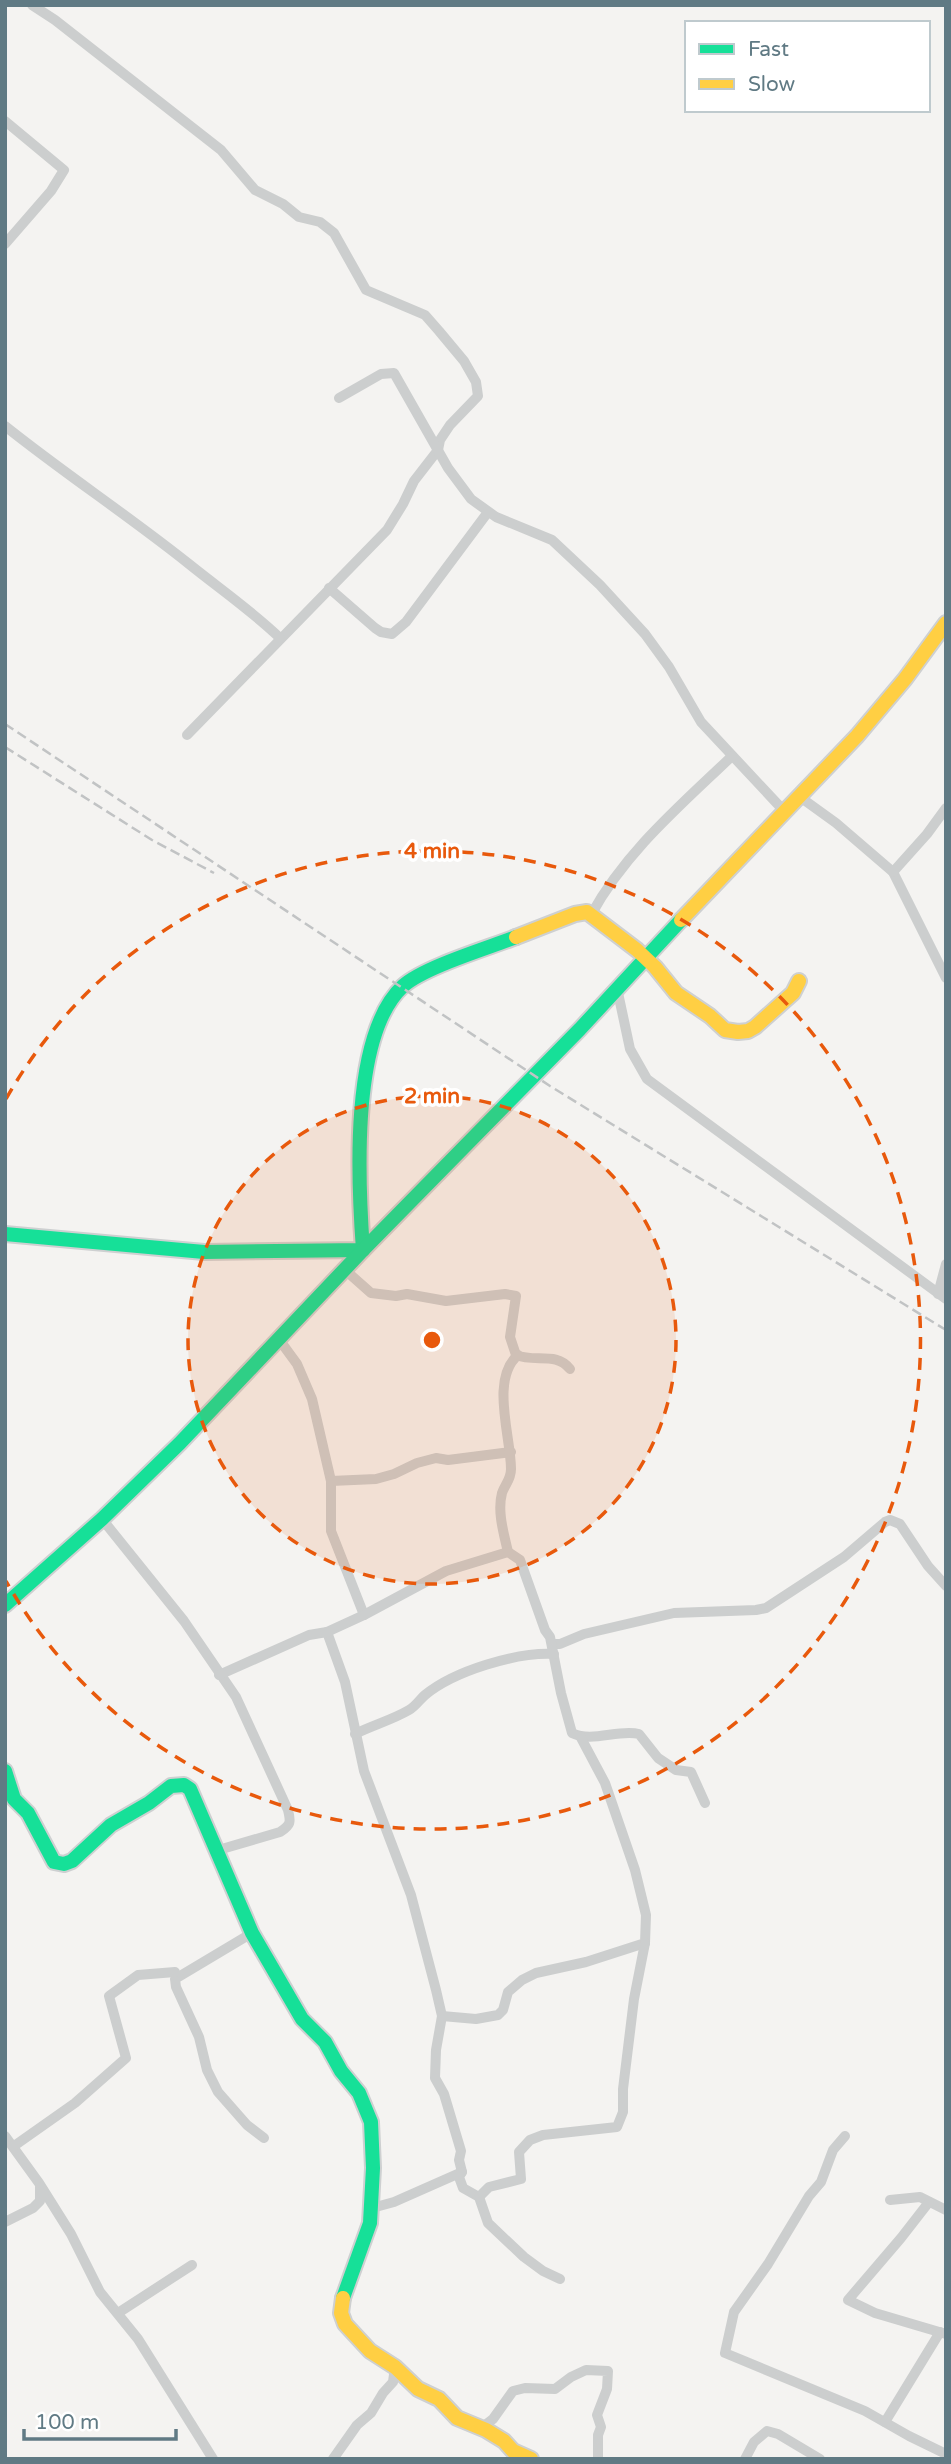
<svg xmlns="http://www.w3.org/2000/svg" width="951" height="2464" viewBox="0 0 951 2464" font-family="'Varela Round',sans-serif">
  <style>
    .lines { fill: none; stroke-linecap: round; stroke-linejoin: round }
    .fast-casing { stroke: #ced0d1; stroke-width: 18 }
    .slow-casing { stroke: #ced0d1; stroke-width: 18 }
    .street { stroke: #cccece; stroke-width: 10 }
    .fast { stroke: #16e098; stroke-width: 14 }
    .slow { stroke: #ffcf43; stroke-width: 14 }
    .rail { stroke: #c1c3c4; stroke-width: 2.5; stroke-dasharray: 10 5; stroke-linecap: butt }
    .ring { fill: none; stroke: #e8590c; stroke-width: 3.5; stroke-dasharray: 12 9 }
    .centre { fill: #e8590c; stroke: #fff; stroke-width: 3.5 }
    .ring-label { font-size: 21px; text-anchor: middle; font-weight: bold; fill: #e8590c; stroke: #fff; stroke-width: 7; stroke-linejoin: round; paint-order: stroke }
  </style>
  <rect width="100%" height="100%" fill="#f4f3f1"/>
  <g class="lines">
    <defs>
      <g id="fast">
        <path d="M 5,1234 L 204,1252 L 363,1250 C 358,1182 350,1035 403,986 C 424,967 488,948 516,937"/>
        <polyline points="5,1605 102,1519 180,1443 363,1250 580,1029 681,920"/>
        <polyline points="5,1771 14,1799 28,1813 54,1862 64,1864 72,1861 111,1825 149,1803 171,1786 184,1785 190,1789 252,1933 302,2019 325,2042 341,2071 359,2093 371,2122 373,2168 370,2223 343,2298"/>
      </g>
      <g id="slow">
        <polyline points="681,920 857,736 905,679 946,623"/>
        <polyline points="516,937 575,914 587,912 637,950 655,967 676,993 710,1016 725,1030 738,1032 748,1031 755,1027 793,993 799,981"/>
        <polyline points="343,2298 341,2313 345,2324 370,2351 395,2367 418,2389 439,2399 457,2418 486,2430 504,2441 513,2451 531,2459"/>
      </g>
    </defs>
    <use href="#fast" class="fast-casing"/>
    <use href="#slow" class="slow-casing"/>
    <g class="street">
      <polyline points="32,5 55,20 221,150 255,190 283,204 299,217 320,222 334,233 366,290 425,315 439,331 464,361 476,382 478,396 450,425 440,440 438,450 414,481 403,504 387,530 187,735"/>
      <polyline points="5,121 64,170 51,191 5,244"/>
      <polyline points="339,398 381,374 394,373 448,468 471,499 496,517 552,540 600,585 645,634 669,667 701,722 785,812"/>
      <path d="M 5,426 C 65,474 129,516 189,564 C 220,589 252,611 280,638"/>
      <polyline points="329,588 375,628 381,632 392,634 406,622 488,512"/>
      <polyline points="800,797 836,823 893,872 946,978"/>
      <polyline points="893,872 927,834 946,808"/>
      <path d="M 591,915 C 626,851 681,805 732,756"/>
      <polyline points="617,988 630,1049 647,1079 946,1299"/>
      <path d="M 344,1269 L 371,1293 L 396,1296 L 407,1294 L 446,1301 L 505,1294 L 516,1296 L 510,1337 L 516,1355 C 535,1363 556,1351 570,1369"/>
      <polyline points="938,1294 946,1264"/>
      <polyline points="278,1338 297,1364 312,1399 331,1481 331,1531 364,1615"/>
      <polyline points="331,1481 376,1479 394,1474 417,1463 436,1458 448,1460 511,1452"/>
      <path d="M 102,1519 L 184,1621 L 236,1697 L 288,1810 C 291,1822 291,1825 280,1832 L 215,1851"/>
      <path d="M 508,1552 C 504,1534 497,1512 502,1493 C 505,1484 511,1480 511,1469 C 511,1437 490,1379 518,1355"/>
      <polyline points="327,1632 345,1682 364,1771 411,1895 436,1990 442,2016 436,2050 435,2078 444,2094 461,2151 459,2160 462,2172 459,2177 463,2188 479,2197 488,2223 524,2257 543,2271 560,2279"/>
      <polyline points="552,1644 560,1644 584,1634 674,1613 756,1610 766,1608 844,1557 885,1522 890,1520 900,1524 928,1566 946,1586"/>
      <path d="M 219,1675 L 309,1635 L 327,1632 L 364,1615 L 446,1571 L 508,1552 L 520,1560 L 545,1630 L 550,1637 L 561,1693 L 572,1733 C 592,1743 618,1729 639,1734 L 658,1758 L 676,1770 L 691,1772 L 705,1803"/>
      <path d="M 355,1734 C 373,1725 392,1720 409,1710 C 416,1706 420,1699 425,1695 C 454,1671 516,1652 554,1654"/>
      <polyline points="252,1933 175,1979 176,1987 199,2037 207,2070 218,2092 247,2125 264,2138"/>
      <polyline points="442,2016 476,2019 498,2015 503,2010 508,1992 522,1980 536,1973 586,1962 645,1943 646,1915 635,1870 605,1783 580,1736"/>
      <polyline points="5,2136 39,2183 71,2234 100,2292 138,2339 213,2459"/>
      <polyline points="845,2136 833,2150 821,2182 809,2196 768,2264 734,2312 725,2353 865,2411 909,2436 946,2454"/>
      <polyline points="14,2146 75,2103 126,2058 109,1996 138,1975 175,1972"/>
      <polyline points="479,2197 489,2187 521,2179 519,2152 530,2140 543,2135 617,2127 623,2112 623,2089 634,1999 645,1943"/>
      <polyline points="890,2200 920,2197 946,2210"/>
      <polyline points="929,2202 901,2238 848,2300 875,2313 946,2334"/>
      <polyline points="372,2208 394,2202 462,2172"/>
      <polyline points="5,2222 33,2208 40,2201 40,2187"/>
      <polyline points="118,2313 192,2265"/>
      <polyline points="885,2422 940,2332"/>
      <polyline points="480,2429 493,2419 513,2391 525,2388 555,2389 571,2377 586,2370 608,2371 607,2389 597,2415 601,2427 598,2435 598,2459"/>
      <polyline points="333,2459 357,2425 371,2413 383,2393 393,2382 395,2367"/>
      <polyline points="745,2459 754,2442 767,2431 778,2434 820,2459"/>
    </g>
    <use href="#fast" class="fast"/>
    <use href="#slow" class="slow"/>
    <g class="rail">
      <polyline points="5,724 550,1086 946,1330"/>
      <polyline points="5,747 152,840 214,873"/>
    </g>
  </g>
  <circle cx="432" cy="1340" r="244" fill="#e8590c" fill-opacity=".12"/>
  <g class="ring">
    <circle cx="432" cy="1340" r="244"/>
    <path d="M6 1099A489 489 0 1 1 6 1581"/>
  </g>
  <circle cx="432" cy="1340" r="10" class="centre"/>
  <g class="ring-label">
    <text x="432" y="858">4 min</text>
    <text x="432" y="1103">2 min</text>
  </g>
  <rect width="951" height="2464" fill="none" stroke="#607a84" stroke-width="14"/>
  <rect x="685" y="21" width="245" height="91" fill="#ffffff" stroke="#bfcace" stroke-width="2"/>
  <rect x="699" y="44" width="35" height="10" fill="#16e098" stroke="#bfcace" stroke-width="2"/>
  <text x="748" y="56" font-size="21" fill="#607a84">Fast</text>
  <rect x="699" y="79" width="35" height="10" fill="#ffcf43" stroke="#bfcace" stroke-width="2"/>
  <text x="748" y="91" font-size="21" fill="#607a84">Slow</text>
  <path d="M24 2429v10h152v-10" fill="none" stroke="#607a84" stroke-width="3.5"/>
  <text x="35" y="2429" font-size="21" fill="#607a84" stroke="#ffffff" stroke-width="5" paint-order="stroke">100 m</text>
</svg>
